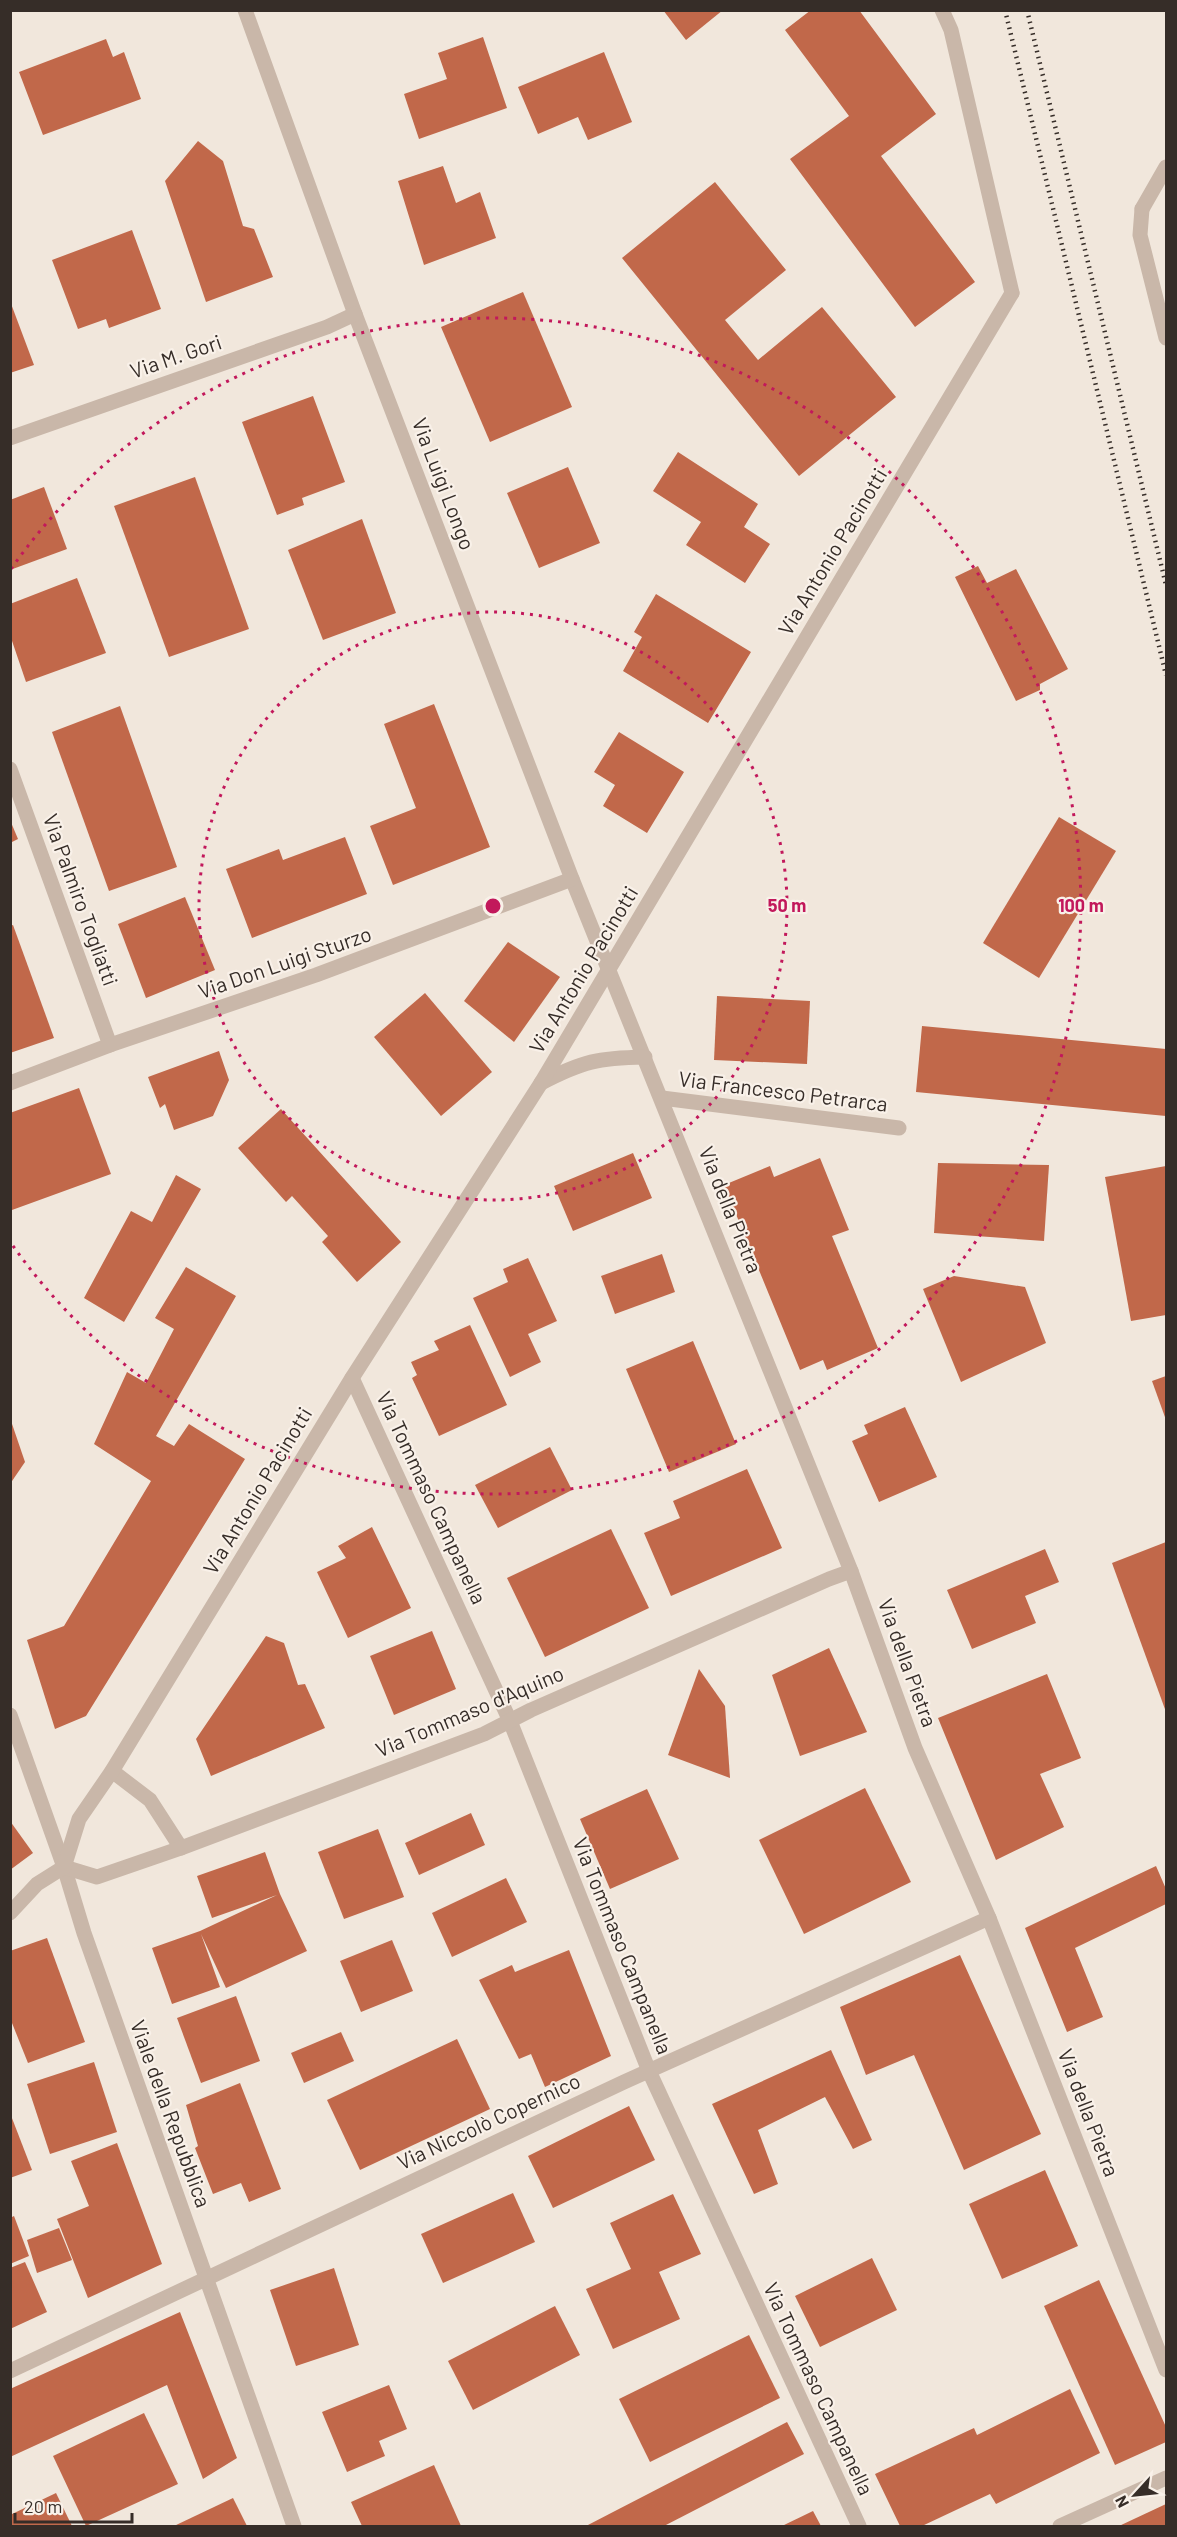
<svg xmlns="http://www.w3.org/2000/svg" width="1177" height="2537" viewBox="0 0 1177 2537" font-family="Barlow,sans-serif">
  <style>
    .building { fill: #c1684a }
    .lines { fill: none; stroke-linecap: round; stroke-linejoin: round }
    .service { stroke: #c9b7a9; stroke-width: 15 }
    .minor { stroke: #c9b7a9; stroke-width: 15 }
    .rail { stroke: #362d28; stroke-width: 4.5; stroke-dasharray: 1.5 4.5; stroke-linecap: butt }
    .ring { fill: none; stroke: #c2185b; stroke-width: 3; stroke-dasharray: 3 6 }
    .labels { text-anchor: middle; stroke-width: 4.5; stroke-linejoin: round; paint-order: stroke }
    .street-label { font-size: 21px; fill: #362d28; stroke: #f9f1e9 }
    .centre { fill: #c2185b; stroke: #f9f1e9; stroke-width: 3 }
    .ring-label { font-size: 18px; text-anchor: middle; font-weight: bold; fill: #c2185b; stroke: #f9f1e9; stroke-width: 4.5; stroke-linejoin: round; paint-order: stroke }
  </style>
  <rect width="100%" height="100%" fill="#f1e7dc"/>
  <g class="building">
    <polygon points="663,10 723,10 686,40"/>
    <polygon points="811,10 859,10 936,114 881,156 975,282 915,327 790,159 849,116 785,30"/>
    <polygon points="483,37 507,108 419,139 404,94 447,79 438,53"/>
    <polygon points="106,39 113,57 124,52 141,99 43,135 19,72"/>
    <polygon points="604,52 632,122 588,140 578,117 538,134 518,87"/>
    <polygon points="198,141 223,161 243,226 254,229 273,277 206,302 165,181"/>
    <polygon points="443,166 456,203 480,192 496,238 424,265 398,181"/>
    <polygon points="715,182 786,270 725,320 758,360 822,307 896,397 799,476 622,258"/>
    <polygon points="132,230 161,309 109,328 106,319 78,329 52,260"/>
    <polygon points="523,292 572,407 490,442 441,327"/>
    <polygon points="10,301 34,365 10,373"/>
    <polygon points="313,396 345,482 302,498 304,505 277,515 242,422"/>
    <polygon points="678,452 758,504 744,527 770,544 745,583 686,545 701,522 653,491"/>
    <polygon points="568,467 600,543 539,568 507,493"/>
    <polygon points="195,477 249,629 169,657 114,506"/>
    <polygon points="44,487 67,549 10,570 10,500"/>
    <polygon points="362,519 396,613 323,640 288,550"/>
    <polygon points="978,566 987,583 1016,569 1068,669 1040,684 1040,690 1016,701 955,577"/>
    <polygon points="77,578 106,653 26,682 10,635 10,604"/>
    <polygon points="656,594 751,652 708,723 623,671 642,637 634,632"/>
    <polygon points="434,704 490,847 393,885 370,826 416,808 384,724"/>
    <polygon points="120,706 177,867 109,891 52,732"/>
    <polygon points="619,732 684,772 647,833 603,806 615,785 594,772"/>
    <polygon points="1059,817 1116,851 1039,978 983,943"/>
    <polygon points="10,820 18,839 10,843"/>
    <polygon points="345,837 367,894 252,938 226,869 279,849 283,860"/>
    <polygon points="185,897 215,970 146,998 118,924"/>
    <polygon points="13,925 54,1038 10,1053 10,926"/>
    <polygon points="508,942 560,977 514,1042 464,1001"/>
    <polygon points="425,993 492,1072 441,1116 374,1037"/>
    <polygon points="717,996 810,1001 807,1064 714,1060"/>
    <polygon points="922,1026 1166,1049 1166,1116 916,1092"/>
    <polygon points="219,1051 229,1080 213,1116 174,1130 165,1104 160,1108 148,1077"/>
    <polygon points="79,1088 111,1174 12,1210 10,1113"/>
    <polygon points="281,1109 401,1242 357,1282 322,1242 328,1236 292,1196 286,1202 238,1148"/>
    <polygon points="633,1153 652,1198 573,1231 554,1186"/>
    <polygon points="820,1158 849,1230 832,1236 878,1348 827,1370 823,1360 800,1370 724,1185 770,1166 774,1177"/>
    <polygon points="938,1163 1049,1165 1044,1241 934,1233"/>
    <polygon points="1166,1166 1166,1315 1131,1321 1105,1177"/>
    <polygon points="176,1175 201,1189 124,1322 84,1298 131,1211 152,1222"/>
    <polygon points="662,1254 675,1292 615,1314 601,1276"/>
    <polygon points="528,1258 557,1321 528,1334 541,1362 510,1377 473,1298 508,1282 503,1269"/>
    <polygon points="186,1267 236,1296 156,1436 174,1446 189,1424 245,1459 86,1716 55,1729 27,1640 64,1626 151,1481 94,1444 127,1372 146,1383 174,1329 155,1318"/>
    <polygon points="954,1276 1025,1287 1046,1343 961,1382 923,1289"/>
    <polygon points="470,1325 507,1405 439,1436 412,1378 417,1375 411,1362 439,1350 434,1341"/>
    <polygon points="693,1341 736,1444 669,1472 626,1369"/>
    <polygon points="1166,1376 1166,1420 1152,1381"/>
    <polygon points="905,1407 937,1477 879,1502 852,1441 868,1434 864,1425"/>
    <polygon points="10,1418 25,1462 10,1484"/>
    <polygon points="550,1447 572,1490 498,1528 475,1485"/>
    <polygon points="747,1469 782,1548 671,1596 644,1533 680,1518 673,1501"/>
    <polygon points="372,1527 411,1608 348,1638 317,1572 346,1558 338,1546"/>
    <polygon points="611,1529 649,1608 545,1657 507,1578"/>
    <polygon points="1166,1542 1166,1712 1112,1563"/>
    <polygon points="1045,1549 1059,1582 1025,1596 1036,1623 972,1649 947,1590"/>
    <polygon points="432,1631 456,1689 394,1715 370,1656"/>
    <polygon points="266,1636 284,1643 298,1685 305,1684 325,1728 211,1776 196,1739"/>
    <polygon points="829,1648 867,1732 800,1756 772,1675"/>
    <polygon points="699,1669 725,1706 730,1778 668,1755"/>
    <polygon points="1047,1674 1081,1758 1040,1774 1064,1827 996,1860 938,1718"/>
    <polygon points="865,1788 911,1882 804,1934 759,1840"/>
    <polygon points="647,1789 679,1859 610,1889 580,1819"/>
    <polygon points="471,1813 485,1845 419,1875 405,1843"/>
    <polygon points="10,1821 33,1853 10,1870"/>
    <polygon points="378,1829 404,1897 344,1919 318,1852"/>
    <polygon points="265,1852 280,1894 307,1951 226,1988 201,1934 220,1987 172,2004 152,1948 200,1931 277,1895 212,1918 197,1876"/>
    <polygon points="1156,1866 1166,1889 1166,1904 1075,1948 1103,2017 1067,2032 1025,1928"/>
    <polygon points="506,1878 527,1922 452,1957 432,1913"/>
    <polygon points="47,1938 85,2042 28,2063 10,2018 10,1951"/>
    <polygon points="392,1940 413,1991 361,2012 340,1961"/>
    <polygon points="569,1950 611,2056 545,2087 531,2054 519,2059 479,1980 512,1965 515,1972"/>
    <polygon points="960,1955 1041,2134 964,2170 914,2055 866,2075 840,2007"/>
    <polygon points="236,1996 260,2061 201,2083 177,2018"/>
    <polygon points="341,2032 354,2061 304,2083 291,2053"/>
    <polygon points="457,2039 490,2109 360,2170 327,2100"/>
    <polygon points="831,2050 872,2140 853,2149 825,2097 758,2130 778,2184 754,2194 712,2104"/>
    <polygon points="94,2062 117,2132 50,2154 27,2084"/>
    <polygon points="240,2083 281,2189 249,2202 241,2183 213,2194 195,2148 198,2146 186,2105"/>
    <polygon points="629,2106 655,2160 553,2208 528,2156"/>
    <polygon points="10,2113 32,2170 10,2178"/>
    <polygon points="117,2143 162,2264 88,2298 57,2219 89,2206 71,2161"/>
    <polygon points="1045,2170 1078,2246 1002,2279 969,2204"/>
    <polygon points="513,2193 535,2242 443,2283 421,2234"/>
    <polygon points="673,2194 701,2254 659,2272 680,2319 613,2349 586,2289 631,2269 610,2223"/>
    <polygon points="14,2216 29,2256 10,2264 10,2218"/>
    <polygon points="59,2228 72,2260 37,2273 27,2240"/>
    <polygon points="872,2258 897,2310 820,2347 795,2296"/>
    <polygon points="25,2262 47,2312 10,2329 10,2268"/>
    <polygon points="334,2268 359,2345 296,2366 270,2290"/>
    <polygon points="1099,2280 1166,2427 1166,2442 1115,2465 1044,2306"/>
    <polygon points="555,2306 580,2355 473,2410 448,2361"/>
    <polygon points="180,2312 237,2458 203,2479 167,2385 10,2457 10,2389"/>
    <polygon points="749,2335 780,2398 650,2462 619,2399"/>
    <polygon points="389,2385 407,2429 379,2441 385,2456 347,2472 322,2412"/>
    <polygon points="1070,2389 1100,2453 996,2504 990,2494 922,2526 900,2526 875,2474 974,2428 977,2435"/>
    <polygon points="144,2413 178,2484 86,2526 53,2456"/>
    <polygon points="787,2422 804,2454 664,2526 586,2526"/>
    <polygon points="434,2465 461,2526 362,2526 351,2502"/>
    <polygon points="56,2493 72,2526 10,2526 10,2515"/>
    <polygon points="233,2498 247,2526 174,2526"/>
    <polygon points="1166,2504 1166,2526 1119,2526"/>
    <polygon points="813,2511 821,2526 782,2526"/>
  </g>
  <g class="lines">
    <g class="service">
      <polyline points="942,10 951,30 1012,293"/>
      <polyline points="1142,209 1140,235 1166,338"/>
      <polyline points="662,1098 899,1128"/>
      <polyline points="112,1771 150,1800 181,1848"/>
    </g>
    <g class="minor">
      <polyline points="245,10 355,314 572,879 851,1571 915,1748 989,1918 1166,2370"/>
      <polyline points="1142,209 1166,167"/>
      <polyline points="10,438 327,327 355,314"/>
      <polyline points="10,769 110,1045"/>
      <polyline points="10,1083 110,1045 316,975 572,879"/>
      <path d="M 541,1083 C 583,1061 598,1058 645,1057"/>
      <polyline points="352,1378 510,1721 649,2071 859,2526"/>
      <polyline points="10,1715 64,1867 84,1933 294,2526"/>
      <polyline points="64,1867 97,1877 181,1848 484,1734 531,1710 829,1579 851,1571"/>
      <polyline points="10,1913 37,1884 64,1867 79,1819 112,1771 352,1378 541,1083 1012,293"/>
      <polyline points="10,2371 624,2082 989,1918"/>
      <polyline points="1060,2526 1166,2478"/>
    </g>
    <g class="rail">
      <polyline points="1005,10 1166,675"/>
      <polyline points="1027,10 1166,585"/>
    </g>
  </g>
  <g class="ring">
    <circle cx="493" cy="906" r="294"/>
    <path d="M11 569A588 588 0 1 1 11 1243"/>
  </g>
  <g class="labels">
    <g class="street-label">
      <text transform="translate(176 357) rotate(-19)" y="7">Via M. Gori</text>
      <text transform="translate(443 484) rotate(69)" y="7">Via Luigi Longo</text>
      <text transform="translate(833 552) rotate(-59)" y="7">Via Antonio Pacinotti</text>
      <text transform="translate(80 900) rotate(70)" y="7">Via Palmiro Togliatti</text>
      <text transform="translate(285 963) rotate(-19)" y="7">Via Don Luigi Sturzo</text>
      <text transform="translate(584 970) rotate(-59)" y="7">Via Antonio Pacinotti</text>
      <text transform="translate(783 1092) rotate(7)" y="7">Via Francesco Petrarca</text>
      <text transform="translate(730 1210) rotate(68)" y="7">Via della Pietra</text>
      <text transform="translate(258 1491) rotate(-59)" y="7">Via Antonio Pacinotti</text>
      <text transform="translate(431 1498) rotate(65)" y="7">Via Tommaso Campanella</text>
      <text transform="translate(907 1663) rotate(70)" y="7">Via della Pietra</text>
      <text transform="translate(470 1712) rotate(-23)" y="7">Via Tommaso d'Aquino</text>
      <text transform="translate(622 1946) rotate(68)" y="7">Via Tommaso Campanella</text>
      <text transform="translate(1088 2113) rotate(69)" y="7">Via della Pietra</text>
      <text transform="translate(170 2114) rotate(70)" y="7">Viale della Repubblica</text>
      <text transform="translate(489 2122) rotate(-25)" y="7">Via Niccolò Copernico</text>
      <text transform="translate(818 2389) rotate(65)" y="7">Via Tommaso Campanella</text>
    </g>
  </g>
  <circle cx="493" cy="906" r="9" class="centre"/>
  <g class="ring-label">
    <text x="787" y="912">50 m</text>
    <text x="1081" y="912">100 m</text>
  </g>
  <rect width="1177" height="2537" fill="none" stroke="#362d28" stroke-width="24"/>
  <g transform="translate(1135 2495) rotate(243)" stroke="#f9f1e9" stroke-width="4.5" paint-order="stroke">
  <path d="M0-4.5L10 22L0 15L-10 22Z" fill="#362d28"/>
  <text y="-9" font-size="16" font-weight="bold" text-anchor="middle" fill="#362d28">N</text>
  </g>
  <path d="M15 2513v9h117v-9" fill="none" stroke="#362d28" stroke-width="3"/>
  <text x="24" y="2513" font-size="18" fill="#362d28" stroke="#f9f1e9" stroke-width="4.5" paint-order="stroke">20 m</text>
</svg>
